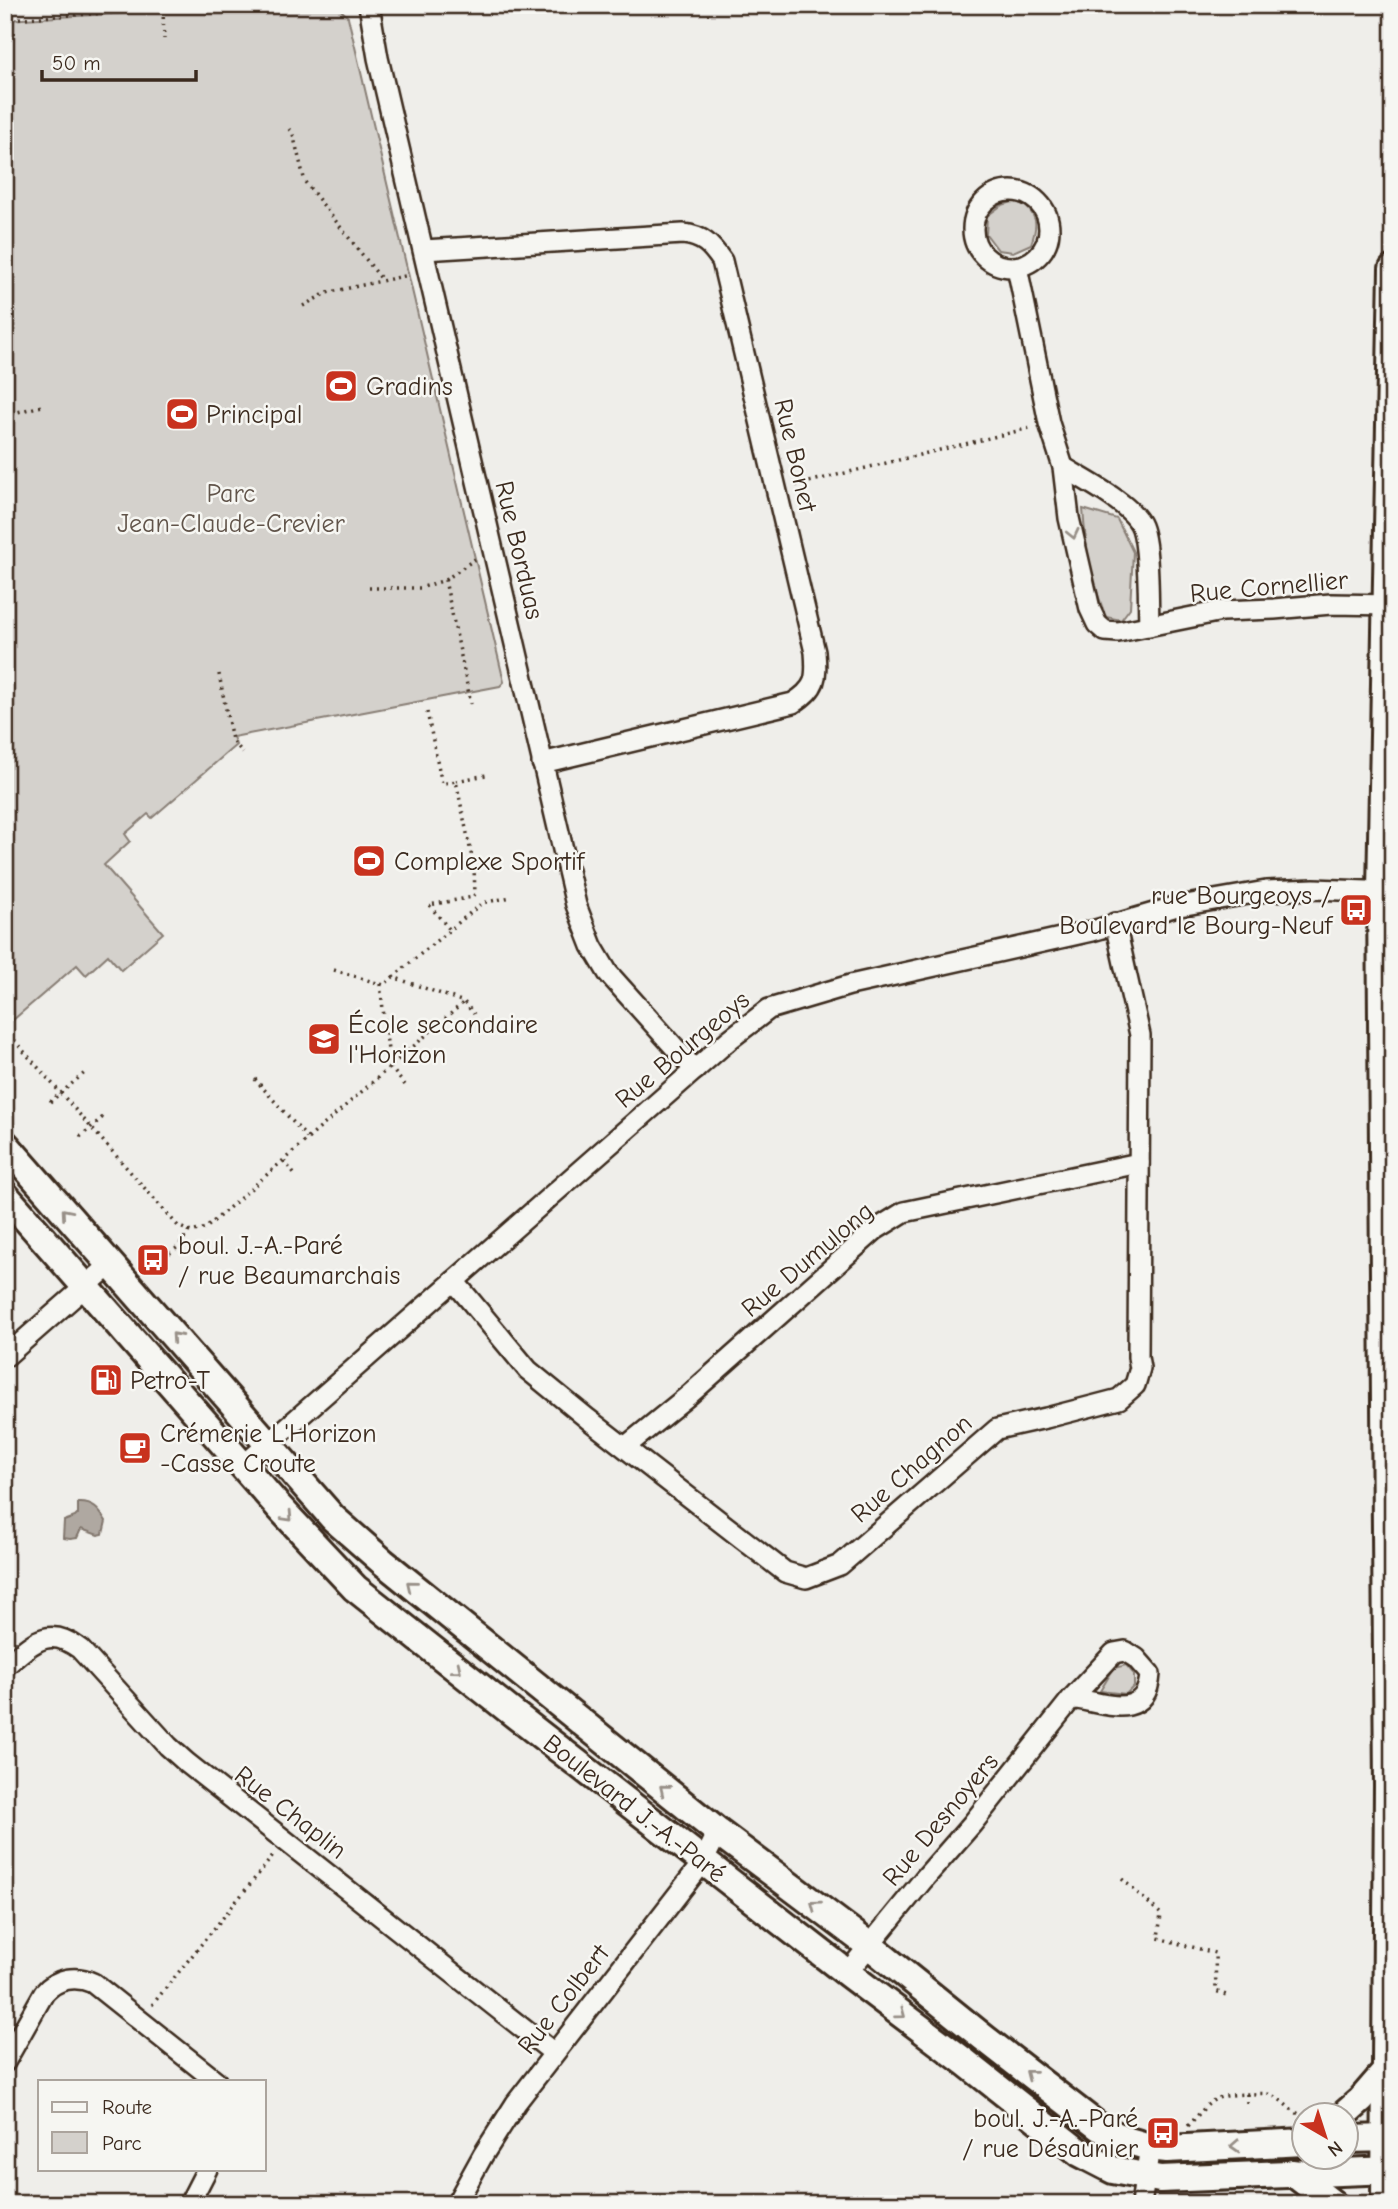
<svg xmlns="http://www.w3.org/2000/svg" width="1398" height="2209" viewBox="0 0 1398 2209" font-family="'Comic Neue',sans-serif">
  <style>
    .green { fill: #d4d1cc; stroke: #887e75; stroke-width: 2 }
    .water { fill: #afa8a1; stroke: #81766d; stroke-width: 2 }
    .lines { fill: none; stroke-linecap: round; stroke-linejoin: round }
    .street-casing { stroke: #3b2a1e; stroke-width: 24 }
    .secondary-casing { stroke: #3b2a1e; stroke-width: 32 }
    .path { stroke: #3b2a1e; stroke-width: 3.5; stroke-dasharray: 2 5; stroke-linecap: butt }
    .street { stroke: #f6f6f2; stroke-width: 19 }
    .secondary { stroke: #f6f6f2; stroke-width: 26 }
    .oneway { stroke: #989088 }
    .labels { text-anchor: middle; stroke-width: 5; stroke-linejoin: round; paint-order: stroke }
    .poi-label { font-size: 26px; fill: #3b2a1e; stroke: #f6f6f2; text-anchor: start }
    .street-label { font-size: 26px; fill: #3b2a1e; stroke: #f6f6f2 }
    .park-label { font-size: 26px; fill: #61544a; stroke: #f6f6f2 }
  </style>
  <rect width="100%" height="100%" fill="#efeeea"/>
  <filter id="ink" filterUnits="userSpaceOnUse"><feTurbulence type="fractalNoise" baseFrequency=".0143" numOctaves="2"/><feDisplacementMap in="SourceGraphic" scale="14" xChannelSelector="R" yChannelSelector="G"/><feConvolveMatrix kernelMatrix="1 2 1 2 8 2 1 2 1" color-interpolation-filters="sRGB"/></filter>
  <g filter="url(#ink)">
    <g class="green">
      <polygon points="269,5 336,5 348,17 504,682 500,686 233,737 236,745 152,818 148,814 125,834 130,841 104,865 163,933 121,970 108,955 86,975 77,965 6,1026 5,20"/>
      <path d="M 1020,200 C 1037,216 1039,222 1031,244 L 1013,252 L 998,250 L 986,234 L 987,216 L 1002,205 Z"/>
      <path d="M 1083,509 L 1117,519 L 1133,552 L 1130,608 L 1121,620 L 1106,617 C 1090,577 1086,551 1083,509 Z"/>
      <polygon points="1126,1665 1134,1674 1134,1686 1126,1694 1100,1691 1114,1668"/>
    </g>
    <path class="water" d="M 78,1503 C 93,1502 99,1510 106,1521 L 103,1534 L 98,1535 L 81,1529 L 77,1538 L 70,1539 L 63,1538 L 64,1521 L 75,1517 L 78,1514 Z"/>
    <g class="lines">
      <defs>
        <g id="street">
          <polyline points="369,5 378,58 576,905 592,946 608,973 695,1070"/>
          <circle cx="1011" cy="229" r="38"/>
          <path d="M 424,250 L 683,234 C 703,236 711,245 722,261 L 815,652 C 817,678 817,688 793,703 L 542,763"/>
          <polyline points="1017,267 1049,423 1063,467 1069,518 1090,609 1097,624 1105,631 1118,632 1222,611 1274,609 1331,604 1393,605"/>
          <path d="M 1063,467 C 1083,479 1127,502 1139,522 C 1150,538 1148,603 1149,626"/>
          <polyline points="454,1281 528,1370 588,1419 785,1572 806,1578 840,1565 997,1429 1046,1418 1119,1399 1135,1385 1140,1368 1138,1357 1140,1035 1115,923"/>
          <polyline points="5,1357 111,1264"/>
          <polyline points="625,1447 689,1395 875,1230 904,1212 1139,1163"/>
          <polyline points="243,1466 730,1039 769,1009 850,985 1092,931 1174,907 1266,891 1314,889 1393,892"/>
          <path d="M 5,1666 C 32,1644 47,1624 80,1649 L 168,1746 L 187,1763 L 554,2053"/>
          <path d="M 847,1973 L 923,1880 L 972,1824 L 1072,1698 L 1114,1653 L 1125,1651 L 1136,1658 L 1150,1674 C 1147,1722 1104,1703 1072,1698"/>
          <path d="M 5,2062 L 44,1993 C 57,1978 76,1975 93,1983 L 216,2081"/>
          <polyline points="189,2204 207,2169"/>
          <polyline points="456,2204 483,2155 516,2103 703,1862 718,1832"/>
          <polyline points="1141,2204 1150,2147"/>
        </g>
        <g id="secondary">
          <polyline points="5,1144 333,1518 383,1562 718,1832 870,1946 984,2038 1099,2127 1125,2140 1150,2147 1167,2149 1304,2142"/>
          <polyline points="5,1195 278,1506 355,1588 514,1714 847,1973 965,2062 1080,2153 1113,2170 1160,2179 1393,2170"/>
          <polyline points="1345,2114 1361,2100 1387,2070"/>
          <polyline points="1346,2139 1393,2138"/>
          <polyline points="1293,2173 1333,2204"/>
          <polyline points="1385,2204 1388,1786 1381,891 1393,269"/>
        </g>
      </defs>
      <use href="#street" class="street-casing"/>
      <use href="#secondary" class="secondary-casing"/>
      <g class="path">
        <polyline points="338,5 341,7"/>
        <polyline points="163,10 164,39"/>
        <polyline points="5,19 244,5"/>
        <polyline points="289,129 293,134 305,182 383,281"/>
        <polyline points="303,306 326,293 409,275"/>
        <polyline points="5,415 42,406"/>
        <polyline points="796,485 1030,428"/>
        <polyline points="445,580 475,559"/>
        <polyline points="369,588 420,588 445,580 471,704"/>
        <polyline points="219,674 232,740 243,753"/>
        <polyline points="427,712 442,784 456,781 474,867 475,894 473,897 429,905 450,930"/>
        <polyline points="456,781 486,775"/>
        <polyline points="334,970 384,985 393,977 464,1002 474,1014"/>
        <polyline points="393,977 482,903 511,897"/>
        <polyline points="380,984 390,1067 405,1085"/>
        <polyline points="5,1030 178,1226 191,1232 206,1228 464,1002"/>
        <polyline points="255,1079 308,1139"/>
        <polyline points="50,1102 87,1071"/>
        <polyline points="80,1137 104,1116"/>
        <polyline points="284,1161 295,1175"/>
        <polyline points="147,1270 178,1247 189,1231"/>
        <polyline points="1122,1879 1161,1914 1158,1938 1215,1953 1216,1991 1226,1995"/>
        <polyline points="152,2005 273,1856"/>
        <polyline points="1247,2094 1247,2105"/>
        <path d="M 1188,2126 C 1212,2100 1211,2095 1249,2094 C 1258,2094 1268,2092 1276,2097 C 1286,2104 1292,2112 1304,2116"/>
      </g>
      <use href="#street" class="street"/>
      <use href="#secondary" class="secondary"/>
    </g>
    <defs><path id="oneway-chevron" d="M-2-3.5L2.5 0L-2 3.5" fill="none" stroke-width="1.6" stroke-linecap="round" stroke-linejoin="round" transform="scale(1.75)"/></defs>
    <g class="oneway">
      <use href="#oneway-chevron" transform="translate(1073 534) rotate(77)"/>
      <use href="#oneway-chevron" transform="translate(66 1213) rotate(-131)"/>
      <use href="#oneway-chevron" transform="translate(176 1337) rotate(-132)"/>
      <use href="#oneway-chevron" transform="translate(288 1517) rotate(47)"/>
      <use href="#oneway-chevron" transform="translate(411 1585) rotate(-141)"/>
      <use href="#oneway-chevron" transform="translate(457 1669) rotate(39)"/>
      <use href="#oneway-chevron" transform="translate(664 1789) rotate(-141)"/>
      <use href="#oneway-chevron" transform="translate(815 1905) rotate(-143)"/>
      <use href="#oneway-chevron" transform="translate(901 2014) rotate(37)"/>
      <use href="#oneway-chevron" transform="translate(1030 2074) rotate(-142)"/>
      <use href="#oneway-chevron" transform="translate(1235 2146) rotate(177)"/>
    </g>
  </g>
  <defs>
    <symbol id="stadium-square" viewBox="-11 -11 22 22"><rect x="-9" y="-9" width="18" height="18" rx="4" fill="#c8321e" stroke="#f6f6f2"/><path d="M0-5a6.5 5 0 1 0 0 10a6.5 5 0 1 0 0-10ZM-3.5-1.8h7v3.6h-7Z" fill="#fff"/></symbol>
    <symbol id="bus-square" viewBox="-11 -11 22 22"><rect x="-9" y="-9" width="18" height="18" rx="4" fill="#c8321e" stroke="#f6f6f2"/><path d="M-5-6H5V4H4V6H2V4H-2V6H-4V4H-5ZM-3.5-4V0h7V-4ZM-3.5 1.2v1.5H-2V1.2ZM2 1.2v1.5H3.5V1.2Z" fill="#fff"/></symbol>
    <symbol id="school-square" viewBox="-11 -11 22 22"><rect x="-9" y="-9" width="18" height="18" rx="4" fill="#c8321e" stroke="#f6f6f2"/><path d="M0-5L7-2L0 1L-7-2ZM-4 1L0 2.5L4 1V4Q0 6-4 4Z" fill="#fff"/></symbol>
    <symbol id="fuel-square" viewBox="-11 -11 22 22"><rect x="-9" y="-9" width="18" height="18" rx="4" fill="#c8321e" stroke="#f6f6f2"/><path d="M-5.5-6h7V0h2V4h1.3V-2.5L3-4.5l.8-.8L6-3V5H2.5V1h-1V6h-7ZM-4.2-4.7v3.2H.2V-4.7Z" fill="#fff"/></symbol>
    <symbol id="cafe-square" viewBox="-11 -11 22 22"><rect x="-9" y="-9" width="18" height="18" rx="4" fill="#c8321e" stroke="#f6f6f2"/><path d="M-5.5-4.5H6V0H3Q3 3.5 0 3.5H-2.5Q-5.5 3.5-5.5 0ZM3-3.2v2h1.7v-2ZM-6 4.5H4V6H-6Z" fill="#fff"/></symbol>
  </defs>
  <g fill-rule="evenodd">
    <use href="#stadium-square" x="322" y="367" width="38" height="38"/>
    <use href="#stadium-square" x="163" y="395" width="38" height="38"/>
    <use href="#stadium-square" x="350" y="842" width="38" height="38"/>
    <use href="#bus-square" x="1337" y="891" width="38" height="38"/>
    <use href="#school-square" x="305" y="1020" width="38" height="38"/>
    <use href="#bus-square" x="134" y="1241" width="38" height="38"/>
    <use href="#fuel-square" x="87" y="1361" width="38" height="38"/>
    <use href="#cafe-square" x="116" y="1429" width="38" height="38"/>
    <use href="#bus-square" x="1144" y="2114" width="38" height="38"/>
  </g>
  <g class="labels">
    <g class="poi-label">
      <text x="366" y="395">Gradins</text>
      <text x="206" y="423">Principal</text>
      <text x="394" y="870">Complexe Sportif</text>
      <text x="1332" y="904" text-anchor="end">rue Bourgeoys /<tspan x="1332" dy="30">Boulevard le Bourg-Neuf</tspan></text>
      <text x="348" y="1033">École secondaire<tspan x="348" dy="30">l'Horizon</tspan></text>
      <text x="178" y="1254">boul. J.-A.-Paré<tspan x="178" dy="30">/ rue Beaumarchais</tspan></text>
      <text x="130" y="1389">Petro-T</text>
      <text x="160" y="1442">Crémerie L'Horizon<tspan x="160" dy="30">-Casse Croute</tspan></text>
      <text x="1138" y="2127" text-anchor="end">boul. J.-A.-Paré<tspan x="1138" dy="30">/ rue Désaunier</tspan></text>
    </g>
    <g class="street-label">
      <text transform="translate(796 455) rotate(77)" y="9">Rue Bonet</text>
      <text transform="translate(520 550) rotate(77)" y="9">Rue Borduas</text>
      <text transform="translate(1269 586) rotate(-5)" y="9">Rue Cornellier</text>
      <text transform="translate(682 1049) rotate(-40)" y="9">Rue Bourgeoys</text>
      <text transform="translate(807 1259) rotate(-40)" y="9">Rue Dumulong</text>
      <text transform="translate(911 1468) rotate(-41)" y="9">Rue Chagnon</text>
      <text transform="translate(635 1808) rotate(38)" y="9">Boulevard J.-A.-Paré</text>
      <text transform="translate(291 1812) rotate(38)" y="9">Rue Chaplin</text>
      <text transform="translate(940 1819) rotate(-50)" y="9">Rue Desnoyers</text>
      <text transform="translate(563 1999) rotate(-52)" y="9">Rue Colbert</text>
    </g>
    <g class="park-label">
      <text x="231" y="502">Parc<tspan x="231" dy="30">Jean-Claude-Crevier</tspan></text>
    </g>
  </g>
  <rect width="1398" height="2209" fill="none" stroke="#f6f6f2" stroke-width="28"/>
  <rect x="14" y="14" width="1370" height="2181" fill="none" stroke="#3b2a1e" stroke-width="2.5" filter="url(#ink)"/>
  <rect x="38" y="2080" width="228" height="91" fill="#f6f6f2" stroke="#aba49d" stroke-width="2"/>
  <rect x="52" y="2102" width="35" height="10" fill="#f6f6f2" stroke="#aba49d" stroke-width="2"/>
  <text x="102" y="2114" font-size="21" fill="#3b2a1e">Route</text>
  <rect x="52" y="2132" width="35" height="21" fill="#d4d1cc" stroke="#aba49d" stroke-width="2"/>
  <text x="102" y="2150" font-size="21" fill="#3b2a1e">Parc</text>
  <g transform="translate(1325 2136) rotate(141)"><circle r="33" fill="#f6f6f2" stroke="#aba49d" stroke-width="2"/>
  <path d="M0-5L12 26L0 18L-12 26Z" fill="#c8321e"/>
  <text y="-10" font-size="19" font-weight="bold" text-anchor="middle" fill="#3b2a1e">N</text>
  </g>
  <path d="M42 70v10h154v-10" fill="none" stroke="#3b2a1e" stroke-width="3.5"/>
  <text x="52" y="70" font-size="21" fill="#3b2a1e" stroke="#f6f6f2" stroke-width="5" paint-order="stroke">50 m</text>
</svg>
